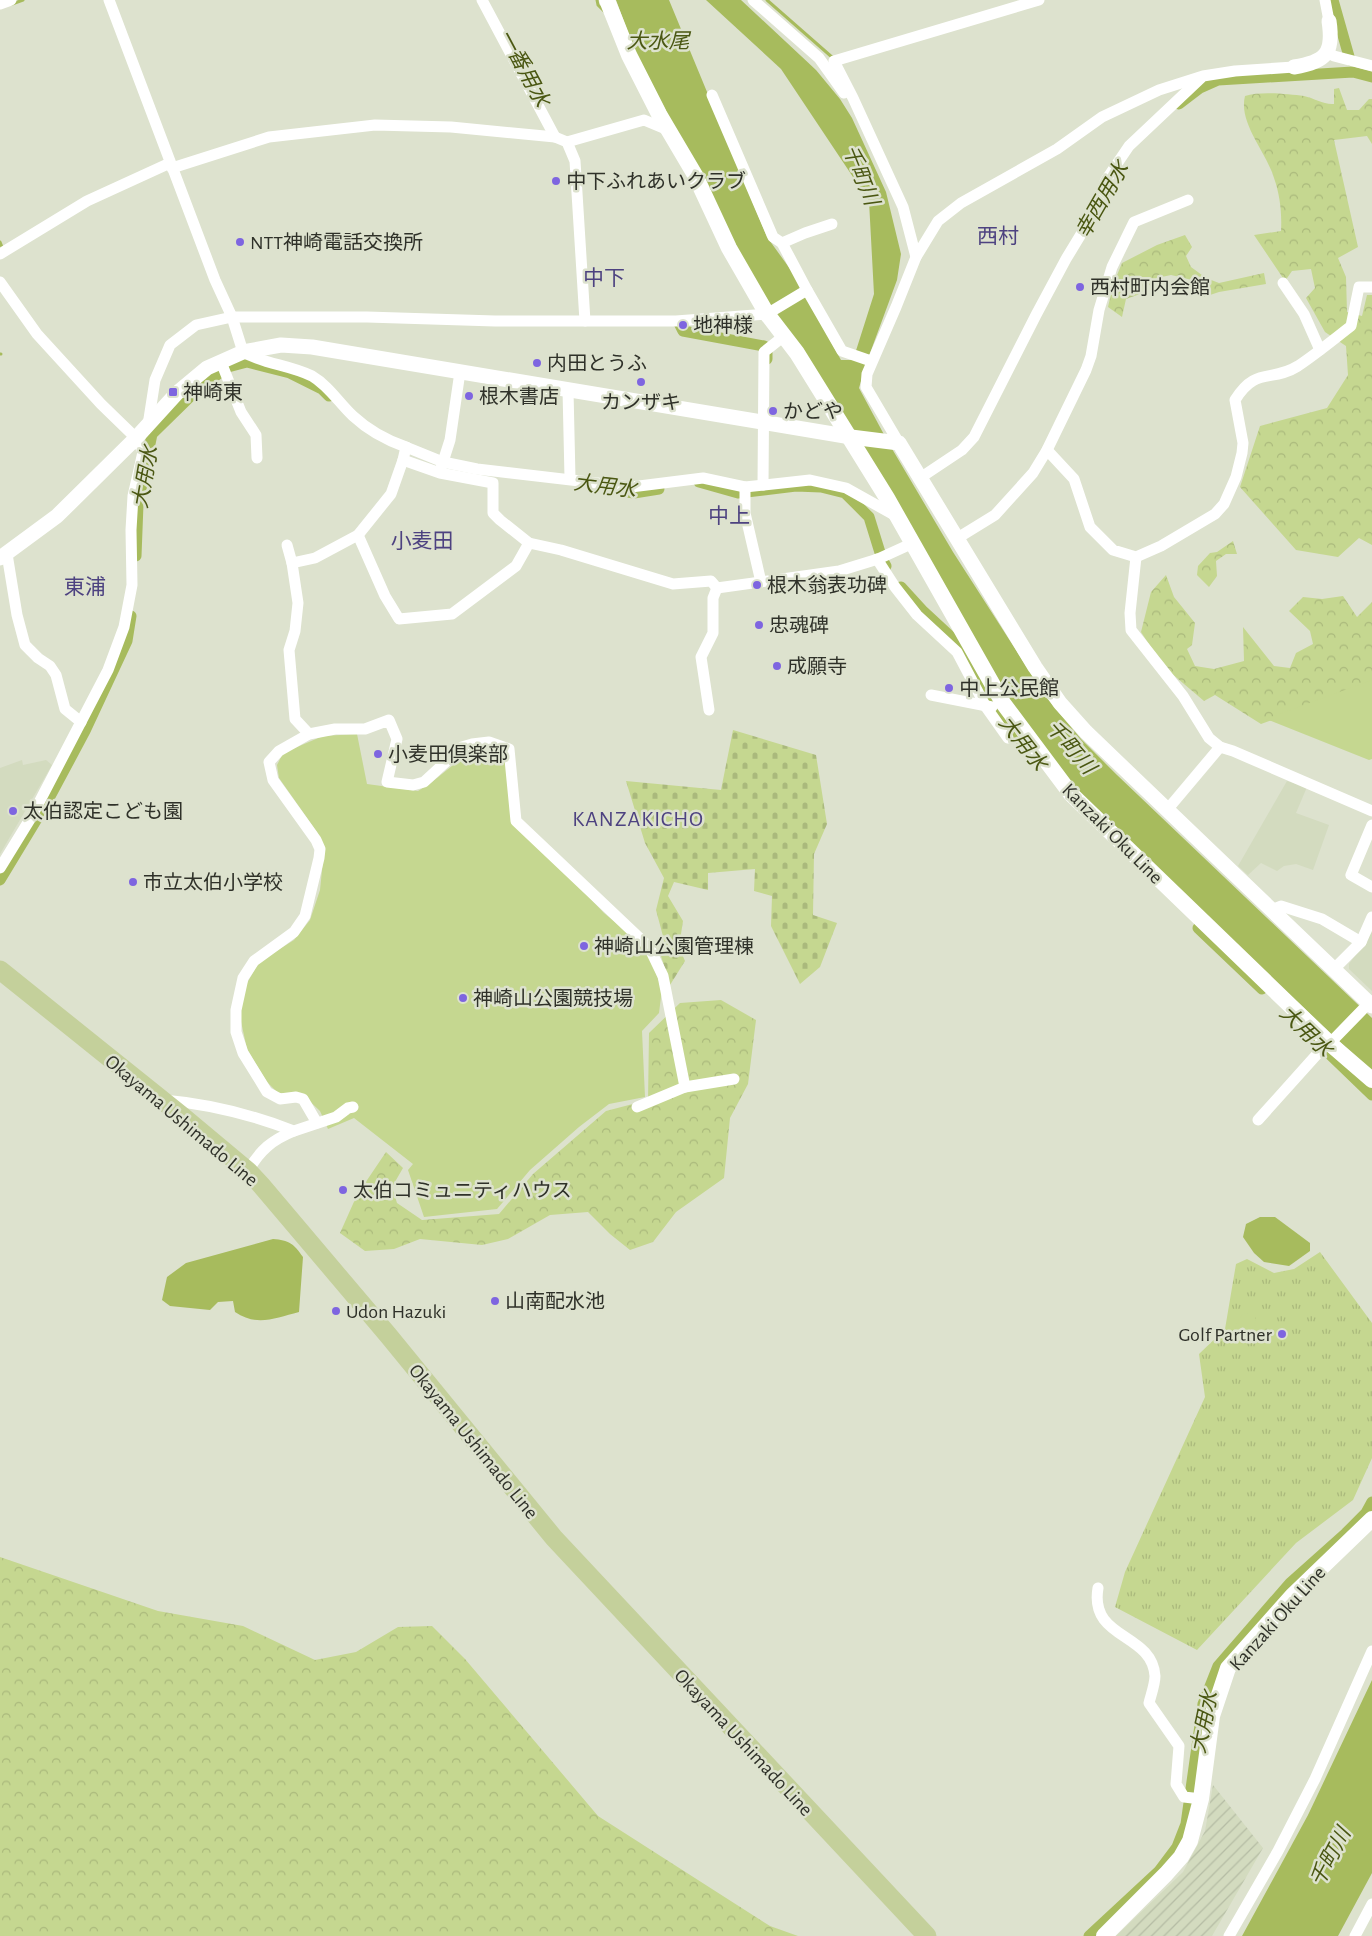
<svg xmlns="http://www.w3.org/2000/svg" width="1372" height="1936" viewBox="0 0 1372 1936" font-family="'Alegreya Sans','Noto Sans JP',sans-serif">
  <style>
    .built { fill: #d3dbbf }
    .industrial { fill: url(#industrial-furrows) }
    .grass { fill: url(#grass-tufts) }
    .forest { fill: url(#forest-crowns) }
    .cemetery { fill: url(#cemetery-stones) }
    .green { fill: #c5d790 }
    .water { fill: #a7bb5d }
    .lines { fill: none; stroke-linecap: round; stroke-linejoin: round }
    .stream { stroke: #a7bb5d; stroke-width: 3 }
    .canal { stroke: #a7bb5d; stroke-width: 11 }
    .minor { stroke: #fff; stroke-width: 11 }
    .tertiary { stroke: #fff; stroke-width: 15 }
    .secondary { stroke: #fff; stroke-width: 16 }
    .primary { stroke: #c4d09b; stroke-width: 19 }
    .poi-dot { fill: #7e65e0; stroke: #dde2ce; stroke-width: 2 }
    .labels { text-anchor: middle; stroke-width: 5; stroke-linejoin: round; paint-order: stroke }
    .poi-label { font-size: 20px; fill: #2f3129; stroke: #dde2ce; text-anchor: start }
    .street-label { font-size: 20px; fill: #2f3129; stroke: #dde2ce }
    .water-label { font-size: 21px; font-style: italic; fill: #4a5712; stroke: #dde2ce }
    .neighbourhood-label { font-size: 21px; fill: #4d4280; stroke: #dde2ce }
    .quarter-label { font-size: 22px; letter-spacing: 1px; fill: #4d4280; stroke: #dde2ce }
  </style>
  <defs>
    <pattern id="industrial-furrows" width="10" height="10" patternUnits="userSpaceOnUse" patternTransform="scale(1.25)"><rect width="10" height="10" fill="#d3dbbf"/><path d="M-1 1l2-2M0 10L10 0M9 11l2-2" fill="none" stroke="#b5bca4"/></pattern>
    <pattern id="grass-tufts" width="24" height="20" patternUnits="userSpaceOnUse" patternTransform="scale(1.25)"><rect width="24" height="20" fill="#c5d790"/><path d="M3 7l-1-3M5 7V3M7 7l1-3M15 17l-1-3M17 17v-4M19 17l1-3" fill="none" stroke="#aab97c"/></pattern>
    <pattern id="forest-crowns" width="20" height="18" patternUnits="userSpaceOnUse" patternTransform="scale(1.25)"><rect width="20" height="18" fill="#c5d790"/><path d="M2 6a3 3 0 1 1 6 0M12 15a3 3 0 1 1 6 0" fill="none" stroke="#aab97c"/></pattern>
    <pattern id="cemetery-stones" width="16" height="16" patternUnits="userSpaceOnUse" patternTransform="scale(1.25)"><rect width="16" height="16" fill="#c5d790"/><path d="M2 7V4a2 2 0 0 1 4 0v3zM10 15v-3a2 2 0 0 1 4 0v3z" fill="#aab97c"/></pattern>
  </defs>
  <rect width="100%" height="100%" fill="#dde2ce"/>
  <g class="built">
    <polygon points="22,760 23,765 46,760 52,765 0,854 0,768"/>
    <polygon points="1287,781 1307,787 1296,813 1329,825 1313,870 1296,864 1284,866 1277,871 1261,863 1248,875 1238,866"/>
    <polygon points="1372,932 1372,991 1349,969 1349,964"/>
  </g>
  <polygon class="industrial" points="1213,1785 1263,1848 1212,1936 1116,1936 1183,1872 1205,1831"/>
  <polygon class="grass" points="1320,1252 1372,1323 1372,1458 1353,1500 1296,1543 1197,1650 1115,1607 1125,1572 1205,1397 1199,1354 1225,1329 1236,1264 1247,1259 1274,1273 1294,1269"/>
  <g class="forest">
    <path d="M 1339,88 L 1347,110 L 1359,110 L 1369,99 L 1372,99 L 1372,144 L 1367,136 L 1334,140 L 1358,247 L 1338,258 L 1346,277 L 1347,312 L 1362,316 L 1367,295 L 1372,295 L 1372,545 L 1359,538 L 1338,557 L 1296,550 L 1240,487 L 1260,426 L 1327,408 L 1348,375 L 1346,346 L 1325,332 L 1306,298 L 1315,288 L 1311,269 L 1292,271 L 1285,281 L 1254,235 L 1281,231 C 1282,213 1280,195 1274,178 C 1267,153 1238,123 1245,96 C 1260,91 1288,94 1304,96 C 1314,98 1324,105 1334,104 L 1334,89 Z"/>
    <polygon points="1185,235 1192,247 1186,256 1191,267 1206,278 1219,283 1264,273 1266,284 1219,292 1204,297 1192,280 1171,275 1157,278 1140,294 1126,299 1122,317 1108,307 1113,285 1122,263 1157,245"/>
    <polygon points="1233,541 1237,554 1226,554 1216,561 1217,576 1209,587 1197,575 1198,566 1210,553 1217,552"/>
    <polygon points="1166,575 1174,597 1195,623 1192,645 1187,649 1195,666 1214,669 1244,661 1243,627 1274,666 1290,668 1296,653 1313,644 1310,631 1289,611 1303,597 1322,599 1343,596 1357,617 1372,602 1372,681 1331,699 1261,724 1215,695 1204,701 1164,667 1141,632 1151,592"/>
    <polygon points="721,1000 756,1020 748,1084 730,1118 724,1178 676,1212 653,1242 630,1250 610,1234 588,1212 550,1215 508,1239 482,1245 420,1239 394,1249 365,1251 340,1233 357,1195 386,1152 403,1168 392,1187 397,1203 422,1220 499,1214 533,1174 606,1111 648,1100 649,1033 680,1003"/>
    <polygon points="0,1557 158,1611 243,1626 315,1660 356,1652 398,1627 432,1626 465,1659 598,1816 770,1926 798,1936 0,1936"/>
  </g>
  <polygon class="cemetery" points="733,730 816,755 827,824 814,854 813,915 837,923 820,967 800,984 771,926 772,896 754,891 755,869 708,873 708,890 674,882 668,896 683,921 679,947 685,961 670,985 661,956 664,940 656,910 664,878 645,843 626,781 721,790"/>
  <g class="green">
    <polygon points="1372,680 1372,759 1369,760 1266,719"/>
    <polygon points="357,734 367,784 418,791 432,782 473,749 498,751 505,759 513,823 562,869 604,913 632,936 650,958 662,989 659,1013 642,1031 645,1097 609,1104 579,1127 530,1170 497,1209 424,1217 408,1170 413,1164 354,1118 328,1129 320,1111 301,1093 278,1093 267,1082 247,1049 240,1017 242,992 259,962 294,940 310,920 320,890 324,851 317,832 279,778 277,765 283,753 323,736"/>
    <path d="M 1251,1313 L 1255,1317 C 1257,1330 1247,1333 1236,1336 L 1233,1333 L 1239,1319 L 1243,1314 Z"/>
  </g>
  <g class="water">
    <polygon points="616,0 669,0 767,237 793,273 841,360 853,360 874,294 869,201 781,69 706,0 741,0 816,70 840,99 852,118 886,192 901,254 897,280 866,364 859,388 888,442 953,552 1046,697 1081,739 1117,775 1372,1018 1372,1072 1078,796 1012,706 760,293 635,51"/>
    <polygon points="1260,1217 1275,1217 1310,1243 1310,1251 1289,1266 1264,1262 1254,1253 1243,1237 1246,1224"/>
    <path d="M 273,1239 C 289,1240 294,1244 303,1257 L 299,1312 C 275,1318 257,1327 235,1312 L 233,1301 L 218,1302 L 210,1310 L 170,1306 L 162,1300 L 167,1277 L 186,1263 Z"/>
    <polygon points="1372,1680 1372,1873 1338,1936 1242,1936 1308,1815"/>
  </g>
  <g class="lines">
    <g class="stream">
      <polyline points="597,0 598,5 604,11"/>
      <polyline points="767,0 833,58"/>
      <polyline points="12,4 23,0"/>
      <polyline points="0,242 2,247 1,248"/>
      <polyline points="0,354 1,354"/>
    </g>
    <g class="canal">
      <polyline points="1333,0 1350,60"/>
      <polyline points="1179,104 1200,88 1218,80 1353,72 1372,77"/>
      <polyline points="679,323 683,331 764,346 767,353 767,359"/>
      <polyline points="699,482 738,493 796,486 821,487 845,493 869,517 882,559 886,566"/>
      <polyline points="620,491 634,493 659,489"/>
      <polyline points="136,556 138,504 152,434 200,387 228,367 247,362 290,373 322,389 329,396"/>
      <polyline points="901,587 922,610 963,648 975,674 995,707 1027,748"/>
      <polyline points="0,880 46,804 85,731 127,641 131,616"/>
      <polyline points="1198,928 1262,989"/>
      <polyline points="1317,1042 1372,1095"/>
      <polyline points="1089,1936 1159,1871 1177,1847 1186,1824 1203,1704 1218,1666 1290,1583 1346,1533 1366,1513 1372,1502"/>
    </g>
    <g class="minor">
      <path d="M 109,0 L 215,280 L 232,317 L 243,352 C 264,364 290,365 312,376 C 329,386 339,403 353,416 C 368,430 386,440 406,447 L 403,460 L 440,473 L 493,483 L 493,513 L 500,520 L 529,543 L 516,566 L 452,614 L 399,619 L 385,596 L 358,535"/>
      <polyline points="482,0 555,137"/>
      <polyline points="753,0 819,58 844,93"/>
      <polyline points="1325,0 1329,21"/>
      <polyline points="0,4 11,0"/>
      <polyline points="1327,52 1334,56 1372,66"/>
      <polyline points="712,95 773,237 782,243 807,290 842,351 871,361"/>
      <polyline points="567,142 644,120 668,130"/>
      <polyline points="172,168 269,137 375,125 451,127 555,137 567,142 575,161 585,321"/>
      <polyline points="782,243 805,233 832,224"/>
      <polyline points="0,254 87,201 170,163"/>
      <polyline points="916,257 903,207 853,98 834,61 1039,0"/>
      <polyline points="0,282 37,334 101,404 136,438 143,452 133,496 131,530 132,585 124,627 108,670 32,816 0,868"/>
      <polyline points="1283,283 1304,314 1320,350"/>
      <polyline points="221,362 241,412 256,435 257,458"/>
      <polyline points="568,390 570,478"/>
      <polyline points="148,425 155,380 170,345 196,325 232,317 367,317 495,321 676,321 767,314 807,290"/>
      <polyline points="899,443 866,387 867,374 896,307 916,257 938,221 961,203 1057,149 1102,117 1159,90 1203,76 1235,71 1294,67"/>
      <polyline points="406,447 443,462 477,469 631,487 703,478 745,487 810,480 846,488 896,516"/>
      <path d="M 1047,450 L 1074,479 L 1090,527 L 1113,550 L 1136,557 L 1161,546 L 1215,514 L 1224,504 L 1236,477 L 1242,453 L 1243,443 L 1235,400 C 1256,366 1271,383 1298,366 C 1316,354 1333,340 1351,326 L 1359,287 L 1372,287"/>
      <polyline points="441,468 450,440 460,372"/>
      <polyline points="920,478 962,450 974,437 1036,315 1066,259 1086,226 1106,180 1129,146 1201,78"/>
      <polyline points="763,485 764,352 784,336"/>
      <polyline points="745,487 745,513 761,582"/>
      <polyline points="956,539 995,515 1033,473 1047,450 1086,370 1091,356 1099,310 1112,267 1134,222 1188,200"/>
      <polyline points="529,543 561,550 673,584 711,581 717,588 839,571 878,559 913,543"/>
      <polyline points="287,545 292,563"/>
      <polyline points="7,554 17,615 25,645 38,658 50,666 56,675 65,709 81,722"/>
      <polyline points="1136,557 1130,613 1131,630 1183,696 1209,738 1220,747 1233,751 1372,811"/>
      <polyline points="877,559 895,587 917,615 957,652 986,707 1008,738"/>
      <polyline points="931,695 992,707"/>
      <polyline points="709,710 701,657 713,633 713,598 717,588"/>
      <polyline points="309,734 295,719 289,650 295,631 298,603 292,563 315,558 358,535 391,494 403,460"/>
      <polyline points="1167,810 1220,747"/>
      <polyline points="1372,825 1351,875 1372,887"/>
      <polyline points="1271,910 1281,906 1322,919 1361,942"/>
      <polyline points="1334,969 1361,942 1372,917"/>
      <path d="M 164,1100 C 209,1104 253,1115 294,1131 L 336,1117 L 348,1108 L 353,1107"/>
      <polyline points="637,1107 685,1087 734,1079"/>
      <polyline points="1258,1120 1328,1042 1334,1039 1369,1003"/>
      <polyline points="317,1123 303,1099 296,1097 280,1099 267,1092 243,1053 236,1032 236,1010 243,978 254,961 294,932 305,916 319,858 320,849 316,840 273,780 269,762 279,751 309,734 335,729 365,729 389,720 397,739 387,782 413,785 424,782 462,747 472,744 489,742 509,749 516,821 649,947 663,976 685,1087"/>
      <path d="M 248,1171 C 260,1150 272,1140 294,1131"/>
      <path d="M 1098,1588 C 1089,1640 1152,1632 1155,1676 C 1155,1684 1151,1695 1149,1703 L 1179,1746 L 1176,1784 L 1184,1797 L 1201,1799"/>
      <polyline points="1229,1936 1278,1851 1315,1779 1372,1651"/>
      <polyline points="1355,1936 1372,1904"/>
    </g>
    <g class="tertiary">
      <path d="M 1294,67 C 1326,62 1334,53 1329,21"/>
      <polyline points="0,558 57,516 136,438 177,393 207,368 243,352 281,345 312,347 851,437 899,443 1035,667 1060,703 1086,732 1372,1006"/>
    </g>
    <g class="secondary">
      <polyline points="607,0 629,55 659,114 695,175 729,248 767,314 797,353 887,498 1003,703 1071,794 1328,1042 1372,1080"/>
      <polyline points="1104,1936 1166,1874 1181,1857 1190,1841 1201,1799 1212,1716 1228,1668 1292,1596 1372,1519"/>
    </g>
    <polyline class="primary" points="0,970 182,1116 248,1171 261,1185 388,1335 554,1538 927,1936"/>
  </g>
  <g class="poi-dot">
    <circle cx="556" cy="181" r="5"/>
    <circle cx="240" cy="242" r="5"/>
    <circle cx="1080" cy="287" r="5"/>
    <circle cx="683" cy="325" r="5"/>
    <circle cx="537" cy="363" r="5"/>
    <circle cx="641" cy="382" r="5"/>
    <rect x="168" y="387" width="10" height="10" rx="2.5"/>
    <circle cx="469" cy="396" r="5"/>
    <circle cx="773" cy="411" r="5"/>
    <circle cx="757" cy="585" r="5"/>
    <circle cx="759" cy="625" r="5"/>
    <circle cx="777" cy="666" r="5"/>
    <circle cx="949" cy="688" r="5"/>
    <circle cx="378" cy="754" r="5"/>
    <circle cx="13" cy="811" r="5"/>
    <circle cx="133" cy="882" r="5"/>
    <circle cx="584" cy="946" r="5"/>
    <circle cx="463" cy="998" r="5"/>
    <circle cx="343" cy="1190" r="5"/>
    <circle cx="495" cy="1301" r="5"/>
    <circle cx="336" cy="1311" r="5"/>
    <circle cx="1282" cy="1334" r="5"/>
  </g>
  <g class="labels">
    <g class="poi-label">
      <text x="566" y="188">中下ふれあいクラブ</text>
      <text x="250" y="249">NTT神崎電話交換所</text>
      <text x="1090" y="294">西村町内会館</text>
      <text x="693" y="332">地神様</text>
      <text x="547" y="370">内田とうふ</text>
      <text x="183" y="399">神崎東</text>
      <text x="479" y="403">根木書店</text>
      <text x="641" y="409" text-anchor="middle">カンザキ</text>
      <text x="783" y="418">かどや</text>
      <text x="767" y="592">根木翁表功碑</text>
      <text x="769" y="632">忠魂碑</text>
      <text x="787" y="673">成願寺</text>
      <text x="959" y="695">中上公民館</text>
      <text x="388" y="761">小麦田倶楽部</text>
      <text x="23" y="818">太伯認定こども園</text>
      <text x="143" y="889">市立太伯小学校</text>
      <text x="594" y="953">神崎山公園管理棟</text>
      <text x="473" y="1005">神崎山公園競技場</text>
      <text x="353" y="1197">太伯コミュニティハウス</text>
      <text x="505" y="1308">山南配水池</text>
      <text x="346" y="1318">Udon Hazuki</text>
      <text x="1272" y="1341" text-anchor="end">Golf Partner</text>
    </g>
    <g class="street-label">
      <text transform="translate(1113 833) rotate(45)" y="7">Kanzaki Oku Line</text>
      <text transform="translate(182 1120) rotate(40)" y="7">Okayama Ushimado Line</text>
      <text transform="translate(474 1441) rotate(51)" y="7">Okayama Ushimado Line</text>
      <text transform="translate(1277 1618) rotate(-48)" y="7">Kanzaki Oku Line</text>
      <text transform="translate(744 1742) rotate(47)" y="7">Okayama Ushimado Line</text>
    </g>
    <g class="water-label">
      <text x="658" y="48">大水尾</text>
      <text transform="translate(524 68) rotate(62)" y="7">一番用水</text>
      <text transform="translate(861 175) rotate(68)" y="7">千町川</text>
      <text transform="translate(1102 200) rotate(-60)" y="7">幸西用水</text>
      <text transform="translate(145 477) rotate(-80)" y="7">大用水</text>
      <text transform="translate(605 486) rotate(7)" y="7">大用水</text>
      <text transform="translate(1023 743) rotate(52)" y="7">大用水</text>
      <text transform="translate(1071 747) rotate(49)" y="7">千町川</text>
      <text transform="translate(1306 1031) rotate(44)" y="7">大用水</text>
      <text transform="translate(1204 1722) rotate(-78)" y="7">大用水</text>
      <text transform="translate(1330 1857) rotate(-62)" y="7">千町川</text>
    </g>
    <g class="neighbourhood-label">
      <text x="998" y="243">西村</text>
      <text x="604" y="285">中下</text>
      <text x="729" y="523">中上</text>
      <text x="422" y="548">小麦田</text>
      <text x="85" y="594">東浦</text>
    </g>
    <g class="quarter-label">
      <text x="638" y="826">KANZAKICHO</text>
    </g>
  </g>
</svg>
